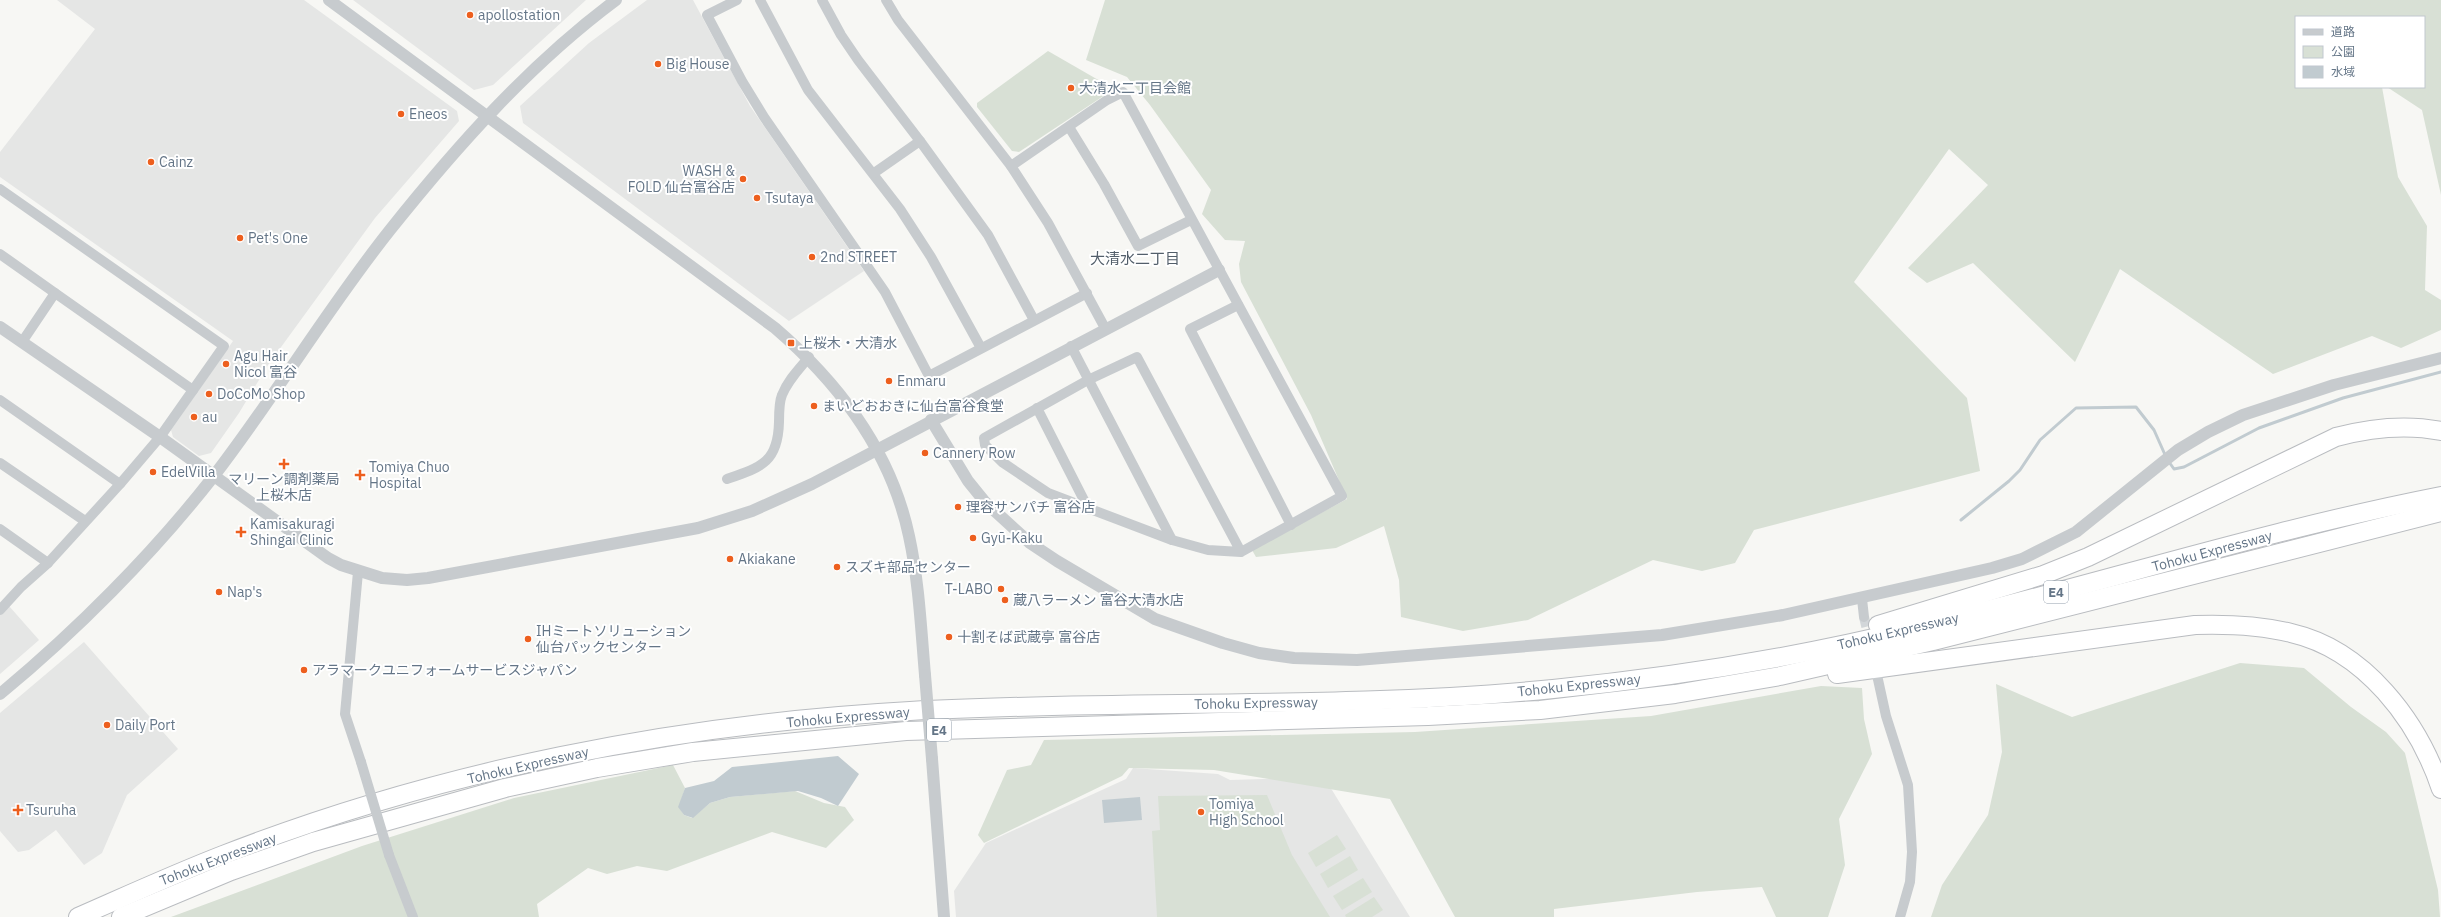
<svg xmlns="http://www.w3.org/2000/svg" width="2441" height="917" viewBox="0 0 2441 917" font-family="'IBM Plex Sans','Noto Sans JP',sans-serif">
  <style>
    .built { fill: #e5e6e5 }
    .green { fill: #d8e0d5 }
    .water { fill: #c1cbd0 }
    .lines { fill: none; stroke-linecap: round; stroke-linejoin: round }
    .stream { stroke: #c1cbd0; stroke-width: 3 }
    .minor-tunnel { stroke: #d2d6d9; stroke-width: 10; stroke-dasharray: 10 5; stroke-linecap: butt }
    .motorway-casing { stroke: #b9bcc0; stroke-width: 20 }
    .minor { stroke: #c7cbce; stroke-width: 10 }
    .tertiary { stroke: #c7cbce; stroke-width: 12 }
    .motorway { stroke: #fff; stroke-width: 18 }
    .minor-bridge { stroke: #c7cbce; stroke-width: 10 }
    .tertiary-bridge { stroke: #c7cbce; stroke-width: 12 }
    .poi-dot { fill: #ed5f1e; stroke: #fff; stroke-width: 1.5 }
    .labels { text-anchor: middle; stroke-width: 4; stroke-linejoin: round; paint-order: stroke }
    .shield { fill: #fff; stroke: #929eab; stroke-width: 1 }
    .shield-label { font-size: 13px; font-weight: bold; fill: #647587 }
    .poi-label { font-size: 14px; fill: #647587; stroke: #fff; text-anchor: start }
    .street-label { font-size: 14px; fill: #647587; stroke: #fff }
    .neighbourhood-label { font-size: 15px; fill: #535f6b; stroke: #fff }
  </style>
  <rect width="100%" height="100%" fill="#f7f7f4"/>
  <g class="built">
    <polygon points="57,0 304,0 457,111 459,121 375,218 268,365 239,413 211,453 199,456 173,437 171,430 233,341 0,177 0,152 95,29"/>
    <polygon points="353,0 586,0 493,85 474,90"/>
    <polygon points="647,0 693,0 750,106 864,271 789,321 523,123 520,106 589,43"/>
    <polygon points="9,606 39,640 0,674 0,614"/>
    <polygon points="84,642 178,749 127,795 102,853 84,865 56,830 29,850 18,852 0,831 0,713"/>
    <polygon points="1133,768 1218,774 1230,780 1324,777 1410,917 956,917 954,891 986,843 1126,779"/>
  </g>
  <g class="green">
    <polygon points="1105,0 2441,0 2441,195 2422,110 2387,87 2424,87 2424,17 2296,17 2296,87 2382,87 2398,177 2427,226 2425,290 2441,300 2441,330 2401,348 2372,336 2273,374 2120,269 2075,362 1973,263 1927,283 1908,268 1988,185 1949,149 1854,282 1967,398 1980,471 1754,530 1735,563 1702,571 1653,560 1528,620 1463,631 1401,617 1399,580 1384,526 1336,548 1256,557 1252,550 1347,499 1311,415 1241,282 1239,264 1245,241 1225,240 1202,214 1211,190 1150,105 1127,77 1086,60"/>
    <polygon points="1048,51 1114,89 1019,152 1012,151 977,107 977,103"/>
    <polygon points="2240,663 2304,668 2351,707 2386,732 2405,753 2438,890 2440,917 1931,917 1942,885 1988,815 2002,752 1996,684 2072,717"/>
    <polygon points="1821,686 1862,688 1864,719 1872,754 1839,819 1845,865 1828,917 1776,917 1762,887 1697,892 1554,909 1554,917 1455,917 1390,799 1214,770 1129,768 1122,776 984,843 978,835 1007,770 1031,765 1044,740 1415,732 1651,716"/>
    <polygon points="673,765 685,788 679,807 684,815 692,818 710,803 730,797 795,791 824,803 845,807 854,820 826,848 772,832 667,871 637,866 607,874 588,868 537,904 539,917 171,917 362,846 514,798"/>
    <polygon points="1267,795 1292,855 1330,917 1157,917 1152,831 1160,830 1158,796"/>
    <polygon points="1337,835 1346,849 1316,867 1308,853"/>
    <polygon points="1350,856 1358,870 1328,888 1320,874"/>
    <polygon points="1363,878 1372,892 1342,910 1333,896"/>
    <polygon points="1374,897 1383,910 1372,917 1346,917 1345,915"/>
  </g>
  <g class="water">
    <polygon points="838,756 859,774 838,806 821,798 798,791 730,797 710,803 693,818 684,815 678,807 685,788 714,781 732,767"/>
    <polygon points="1140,797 1142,820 1104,823 1102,800"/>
  </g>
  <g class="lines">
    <g class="stream">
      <polyline points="2169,462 2174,469 2184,467 2259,428 2343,398 2441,372"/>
      <polyline points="1961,520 2009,481 2020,470 2040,440 2076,408 2136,407 2154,430 2166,457"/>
    </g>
    <polyline class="minor-tunnel" points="1864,617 1870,642"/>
    <defs>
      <g id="motorway">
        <path d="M 1878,625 L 2043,575 L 2088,557 L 2336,437 C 2370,428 2406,424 2441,431"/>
        <path d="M 1837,674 L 2195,625 C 2227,624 2259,625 2291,633 C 2365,650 2418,721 2441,789"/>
        <path d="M 78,917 C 126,896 174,874 223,855 C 441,770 677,724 910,711 C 1124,699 1339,710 1553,689 C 1673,677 1794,658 1912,629 C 2088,587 2262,531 2441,496"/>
        <polyline points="121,917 231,871 313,842 505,788 597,768 693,752 906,731 1428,716 1540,710 1675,694 1780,676 1933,641 2441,512"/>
      </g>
    </defs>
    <use href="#motorway" class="motorway-casing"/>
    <g class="minor">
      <polyline points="737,0 707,15 742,81 764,117 885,292 929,376 1087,293"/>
      <polyline points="760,0 808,90 900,209 931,257 981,348"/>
      <polyline points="822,0 841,35 858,60 920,141 988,235 1034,320"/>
      <polyline points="886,0 898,20 1011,166 1048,223 1105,328"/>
      <polyline points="1069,127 1104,184 1138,246 1191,220"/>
      <polyline points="1011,166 1107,100 1123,92 1342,496 1241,552 1208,550 1172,540 1048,493 1002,462 985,445 984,438 1088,380 1137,357 1241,552"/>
      <polyline points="874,173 920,141"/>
      <polyline points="0,189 224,346 160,437 120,484 48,563 21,587 0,610"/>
      <polyline points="0,254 55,293 22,342"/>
      <polyline points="55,293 193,390"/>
      <polyline points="1238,305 1190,329 1291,525"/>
      <polyline points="1071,346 1172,540"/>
      <polyline points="0,400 120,484"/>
      <polyline points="1037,408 1089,510"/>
      <polyline points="0,463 85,521"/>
      <path d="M 727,479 C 762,467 778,462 779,422 C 779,414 779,402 782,395 C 788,380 799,369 809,357"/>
      <polyline points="0,529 48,563"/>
      <polyline points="358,572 345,714 361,762"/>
      <polyline points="1862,599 1864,617"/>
      <polyline points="1877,675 1886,716 1908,785 1912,852 1910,882 1900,917"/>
      <polyline points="389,855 413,917"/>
    </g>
    <g class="tertiary">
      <path d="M 329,0 L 775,328 C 840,384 891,451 909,536 C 919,582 921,629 925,675"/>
      <polyline points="0,327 160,437 328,558 341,565 382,578 407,580 428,578 698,528 752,511 812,484 1219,270"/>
      <polyline points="931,420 968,481 985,502 1030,543 1057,561 1155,619 1223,643 1259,653 1294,658 1357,660 1662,635 1783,615 1992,568 2022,559 2076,532 2178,450 2208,432 2243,415 2334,385 2441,358"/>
      <path d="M 0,694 C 75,632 152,555 213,477 C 275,397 327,309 390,230 C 457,146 530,64 616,0"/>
      <polyline points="932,759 944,917"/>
    </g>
    <use href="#motorway" class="motorway"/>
    <polyline class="minor-bridge" points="361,762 389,855"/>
    <polyline class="tertiary-bridge" points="925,675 932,759"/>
  </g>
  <g class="poi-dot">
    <circle cx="470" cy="15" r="4"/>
    <circle cx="658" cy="64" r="4"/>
    <circle cx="1071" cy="88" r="4"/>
    <circle cx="401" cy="114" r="4"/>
    <circle cx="151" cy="162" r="4"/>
    <circle cx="743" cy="179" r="4"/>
    <circle cx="757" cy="198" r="4"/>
    <circle cx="240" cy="238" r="4"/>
    <circle cx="812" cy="257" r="4"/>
    <rect x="787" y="339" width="8" height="8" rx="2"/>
    <circle cx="226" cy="364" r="4"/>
    <circle cx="889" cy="381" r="4"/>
    <circle cx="209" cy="394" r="4"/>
    <circle cx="814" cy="406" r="4"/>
    <circle cx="194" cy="417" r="4"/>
    <circle cx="925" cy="453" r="4"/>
    <path d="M282 458h4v4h4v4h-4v4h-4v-4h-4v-4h4z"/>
    <circle cx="153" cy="472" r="4"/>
    <path d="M358 469h4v4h4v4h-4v4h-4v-4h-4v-4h4z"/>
    <circle cx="958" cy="507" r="4"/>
    <path d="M239 526h4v4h4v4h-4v4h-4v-4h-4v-4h4z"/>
    <circle cx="973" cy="538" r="4"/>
    <circle cx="730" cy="559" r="4"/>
    <circle cx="837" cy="567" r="4"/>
    <circle cx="1001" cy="589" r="4"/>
    <circle cx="219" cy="592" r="4"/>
    <circle cx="1005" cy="600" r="4"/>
    <circle cx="949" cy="637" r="4"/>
    <circle cx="528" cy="639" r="4"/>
    <circle cx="304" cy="670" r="4"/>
    <circle cx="107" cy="725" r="4"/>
    <path d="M16 804h4v4h4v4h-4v4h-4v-4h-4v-4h4z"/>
    <circle cx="1201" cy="812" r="4"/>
  </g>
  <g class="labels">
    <g class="shield">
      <rect x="2044" y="581" width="24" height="22" rx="3"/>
      <rect x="927" y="719" width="24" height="22" rx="3"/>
    </g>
    <g class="shield-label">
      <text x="2056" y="597">E4</text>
      <text x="939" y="735">E4</text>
    </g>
    <g class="poi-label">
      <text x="478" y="20">apollostation</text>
      <text x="666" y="69">Big House</text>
      <text x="1079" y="93">大清水二丁目会館</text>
      <text x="409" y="119">Eneos</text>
      <text x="159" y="167">Cainz</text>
      <text x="735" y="176" text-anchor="end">WASH &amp;<tspan x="735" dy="16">FOLD 仙台富谷店</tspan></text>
      <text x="765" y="203">Tsutaya</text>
      <text x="248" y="243">Pet's One</text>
      <text x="820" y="262">2nd STREET</text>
      <text x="799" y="348">上桜木・大清水</text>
      <text x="234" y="361">Agu Hair<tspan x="234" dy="16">Nicol 富谷</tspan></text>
      <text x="897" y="386">Enmaru</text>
      <text x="217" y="399">DoCoMo Shop</text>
      <text x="822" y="411">まいどおおきに仙台富谷食堂</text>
      <text x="202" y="422">au</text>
      <text x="933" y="458">Cannery Row</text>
      <text x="369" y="472">Tomiya Chuo<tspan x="369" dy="16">Hospital</tspan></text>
      <text x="161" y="477">EdelVilla</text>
      <text x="284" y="484" text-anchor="middle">マリーン調剤薬局<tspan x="284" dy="16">上桜木店</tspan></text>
      <text x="966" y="512">理容サンパチ 富谷店</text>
      <text x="250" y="529">Kamisakuragi<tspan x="250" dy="16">Shingai Clinic</tspan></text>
      <text x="981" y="543">Gyū-Kaku</text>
      <text x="738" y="564">Akiakane</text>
      <text x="845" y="572">スズキ部品センター</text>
      <text x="993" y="594" text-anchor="end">T-LABO</text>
      <text x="227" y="597">Nap's</text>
      <text x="1013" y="605">蔵八ラーメン 富谷大清水店</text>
      <text x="536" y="636">IHミートソリューション<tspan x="536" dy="16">仙台パックセンター</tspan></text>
      <text x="957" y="642">十割そば武蔵亭 富谷店</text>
      <text x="312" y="675">アラマークユニフォームサービスジャパン</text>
      <text x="115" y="730">Daily Port</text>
      <text x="1209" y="809">Tomiya<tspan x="1209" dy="16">High School</tspan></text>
      <text x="26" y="815">Tsuruha</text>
    </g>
    <g class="street-label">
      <text transform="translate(2212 551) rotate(-15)" y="5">Tohoku Expressway</text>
      <text transform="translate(1898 631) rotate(-13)" y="5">Tohoku Expressway</text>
      <text transform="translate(1579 685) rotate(-6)" y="5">Tohoku Expressway</text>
      <text transform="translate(1256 703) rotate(-1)" y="5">Tohoku Expressway</text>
      <text transform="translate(848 717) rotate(-5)" y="5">Tohoku Expressway</text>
      <text transform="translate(528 765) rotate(-13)" y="5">Tohoku Expressway</text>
      <text transform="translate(218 859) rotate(-21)" y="5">Tohoku Expressway</text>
    </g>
    <g class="neighbourhood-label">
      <text x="1135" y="264">大清水二丁目</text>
    </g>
  </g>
  <rect x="2295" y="16" width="130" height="72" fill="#ffffff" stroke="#c1c8cf"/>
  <rect x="2303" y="29" width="20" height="6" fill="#c7cbce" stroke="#c1c8cf"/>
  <text x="2331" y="36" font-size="12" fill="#647587">道路</text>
  <rect x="2303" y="46" width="20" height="12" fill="#d8e0d5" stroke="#c1c8cf"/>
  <text x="2331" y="56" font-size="12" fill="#647587">公園</text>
  <rect x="2303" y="66" width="20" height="12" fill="#c1cbd0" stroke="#c1c8cf"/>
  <text x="2331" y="76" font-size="12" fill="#647587">水域</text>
</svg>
